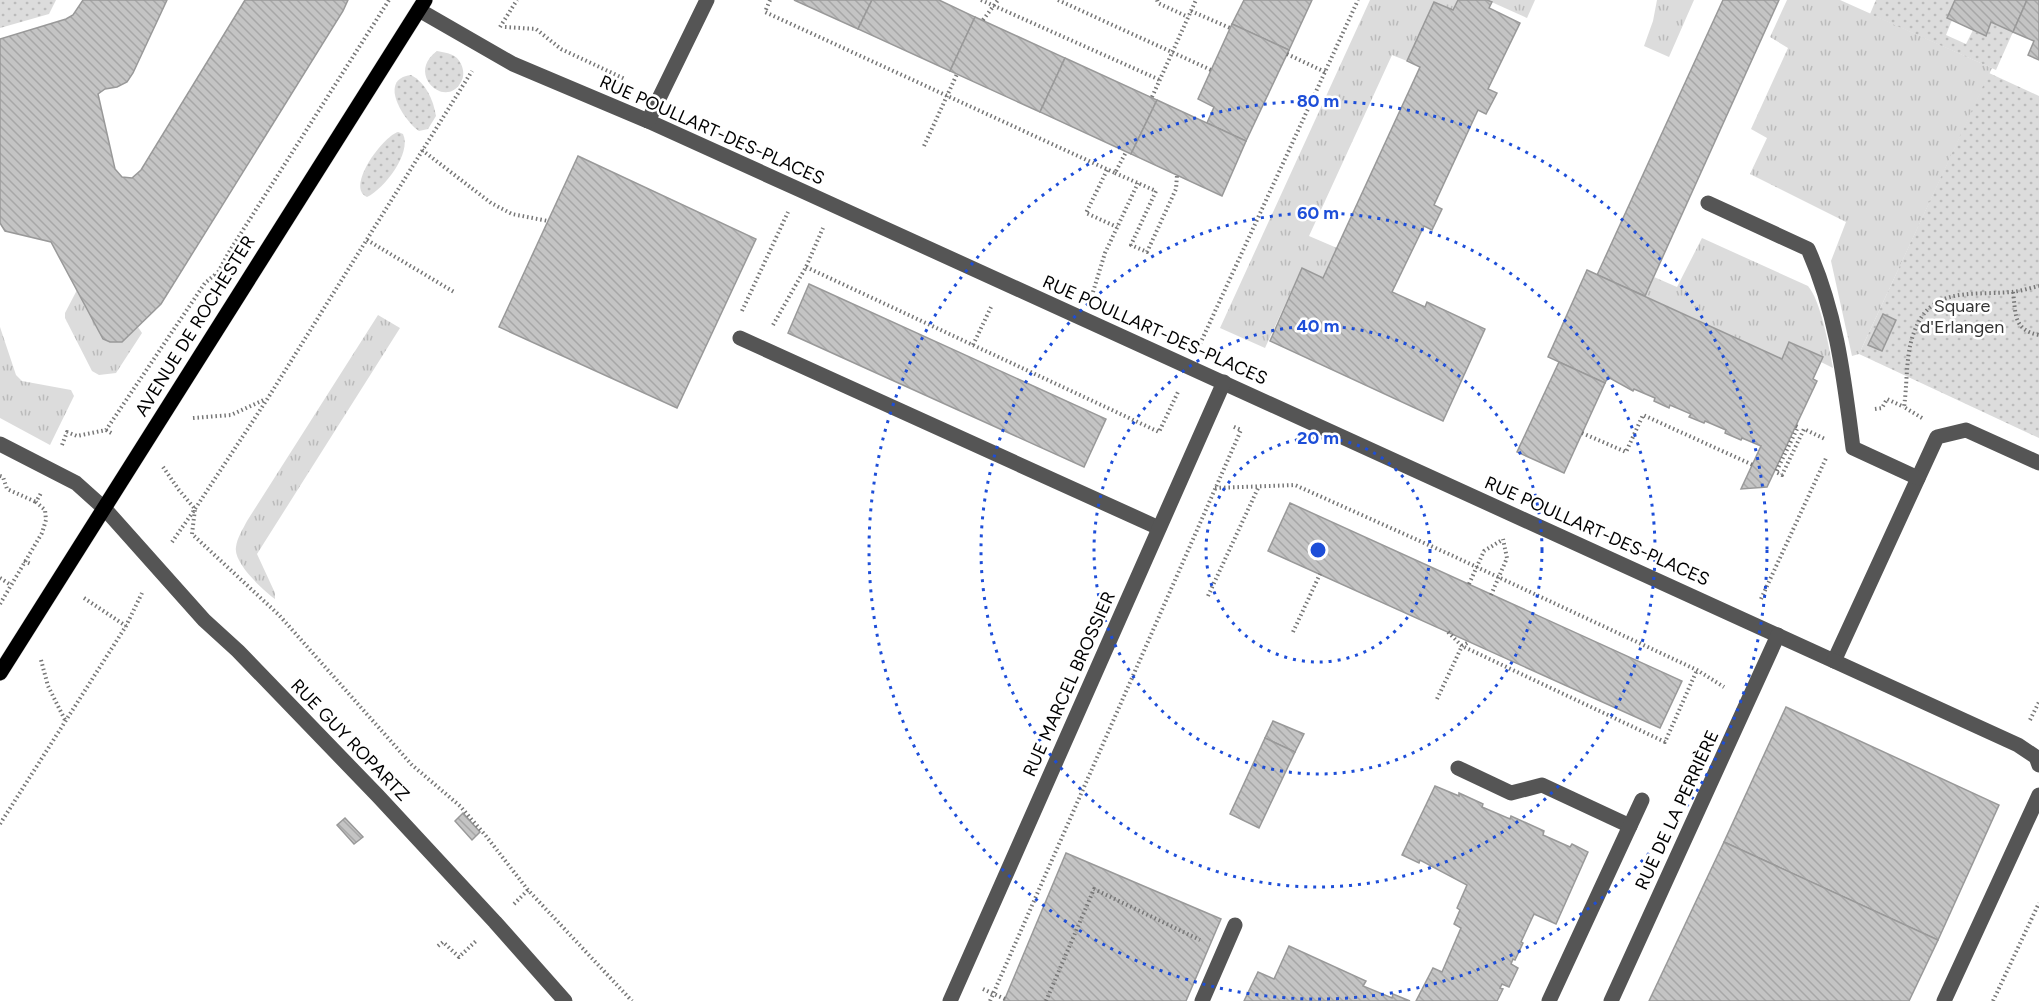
<svg xmlns="http://www.w3.org/2000/svg" width="2039" height="1001" viewBox="0 0 2039 1001" font-family="Figtree,sans-serif">
  <style>
    .grass { fill: url(#grass-tufts) }
    .park { fill: url(#park-dots) }
    .building { fill: url(#building-back-hatch); stroke: #999; stroke-width: 1.5 }
    .lines { fill: none; stroke-linecap: round; stroke-linejoin: round }
    .major-casing { stroke: #dbdbdb; stroke-width: 16 }
    .path { stroke: #777; stroke-width: 4; stroke-dasharray: 1.5 3; stroke-linecap: butt }
    .minor { stroke: #555; stroke-width: 15 }
    .major { stroke: #000; stroke-width: 15 }
    .ring { fill: none; stroke: #1d4ed8; stroke-width: 3; stroke-dasharray: 3 6 }
    .labels { text-anchor: middle; stroke-width: 5; stroke-linejoin: round; paint-order: stroke }
    .street-label { font-size: 18px; fill: #000; stroke: #fff }
    .park-label { font-size: 18px; fill: #333; stroke: #fff }
    .centre { fill: #1d4ed8; stroke: #fff; stroke-width: 3 }
    .ring-label { font-size: 18px; text-anchor: middle; font-weight: bold; fill: #1d4ed8; stroke: #fff; stroke-width: 5; stroke-linejoin: round; paint-order: stroke }
  </style>
  <defs>
    <pattern id="grass-tufts" width="24" height="20" patternUnits="userSpaceOnUse" patternTransform="scale(1.5)"><rect width="24" height="20" fill="#dcdcdc"/><path d="M3 7l-1-3M5 7V3M7 7l1-3M15 17l-1-3M17 17v-4M19 17l1-3" fill="none" stroke="#bbb"/></pattern>
    <pattern id="park-dots" width="8" height="8" patternUnits="userSpaceOnUse" patternTransform="scale(1.5)"><rect width="8" height="8" fill="#dcdcdc"/><path d="M2 2h.1M6 6h.1" fill="none" stroke="#bbb" stroke-width="1.8" stroke-linecap="round"/></pattern>
    <pattern id="building-back-hatch" width="6" height="6" patternUnits="userSpaceOnUse" patternTransform="scale(1.5)"><rect width="6" height="6" fill="#c4c4c4"/><path d="M-1 5l2 2M0 0l6 6M5-1l2 2" fill="none" stroke="#a7a7a7"/></pattern>
  </defs>
  <rect width="100%" height="100%" fill="#fff"/>
  <g class="grass">
    <polygon points="1370,0 1458,0 1453,10 1407,61 1392,55 1309,236 1337,248 1323,278 1302,268 1265,348 1220,328"/>
    <polygon points="1487,0 1535,0 1527,18"/>
    <polygon points="1657,0 1694,0 1669,57 1644,46 1653,21"/>
    <polygon points="1787,0 1840,0 1992,68 1859,354 1852,356 1831,261 1846,222 1750,174 1767,138 1751,129 1788,48 1770,37"/>
    <path d="M 1702,238 L 1808,286 C 1821,301 1829,347 1833,368 L 1821,362 L 1823,357 L 1790,342 L 1782,359 L 1645,296 L 1654,277 L 1677,287 Z"/>
    <polygon points="77,290 103,339 110,342 122,342 138,327 142,333 116,373 99,375 92,371 65,318 65,313"/>
    <path d="M 378,315 L 400,328 L 257,554 L 275,593 L 275,599 C 263,590 233,563 236,547 C 237,538 243,529 247,521 Z"/>
    <polygon points="0,327 16,375 22,381 71,390 74,396 50,445 0,418"/>
  </g>
  <g class="park">
    <polygon points="0,0 56,0 49,14 0,28"/>
    <polygon points="1876,0 1955,0 1947,18 1952,20 1946,35 1966,44 1973,30 1986,36 1991,22 2013,32 1996,70 1870,14"/>
    <path d="M 437,51 C 447,53 457,54 461,64 C 464,70 464,77 461,82 C 446,110 405,74 437,51 Z"/>
    <polygon points="1989,73 2039,96 2039,438 1859,354"/>
    <path d="M 411,75 C 426,83 433,99 436,116 L 428,129 L 419,131 C 404,121 377,79 411,75 Z"/>
    <path d="M 398,132 L 403,134 C 412,153 384,189 367,197 C 345,188 382,137 398,132 Z"/>
  </g>
  <g class="building">
    <polygon points="83,0 167,0 133,73 127,82 117,87 105,89 98,94 115,169 122,177 132,178 141,170 245,0 348,0 343,11 161,304 122,342 110,342 103,339 51,242 5,231 0,223 0,39 66,19 73,15"/>
    <polygon points="794,0 872,0 858,29"/>
    <polygon points="872,0 939,0 975,17 950,71 858,29"/>
    <polygon points="1244,0 1312,0 1289,50 1232,24"/>
    <polygon points="1458,0 1487,0 1492,2 1489,8 1520,23 1488,89 1497,93 1486,114 1478,110 1434,205 1442,209 1432,230 1424,226 1392,292 1425,307 1427,302 1485,329 1443,421 1270,341 1302,268 1323,278 1420,67 1407,61 1434,2 1453,10"/>
    <polygon points="1723,0 1779,0 1645,296 1597,275"/>
    <polygon points="1955,0 2027,0 2013,32 1991,22 1986,36 1947,18"/>
    <polygon points="2027,0 2039,0 2039,60 2028,55 2034,41 2013,32"/>
    <polygon points="975,17 1065,58 1040,112 950,71"/>
    <polygon points="1232,24 1289,50 1246,141 1207,123 1214,107 1198,99"/>
    <polygon points="1065,58 1157,100 1131,154 1040,112"/>
    <polygon points="1157,100 1246,141 1222,196 1131,154"/>
    <polygon points="578,156 756,239 677,408 499,327"/>
    <polygon points="1587,270 1782,359 1789,342 1823,357 1813,379 1817,381 1767,487 1741,489 1761,446 1742,438 1741,440 1725,433 1726,430 1705,421 1704,423 1689,417 1691,414 1670,405 1669,408 1654,401 1655,398 1634,389 1633,391 1608,377 1605,383 1548,357"/>
    <polygon points="809,284 1106,419 1084,467 788,333"/>
    <polygon points="1883,314 1896,320 1882,351 1868,345"/>
    <polygon points="1559,362 1605,383 1564,473 1517,452"/>
    <polygon points="1290,503 1682,681 1660,728 1268,551"/>
    <polygon points="1786,707 1999,805 1938,940 1724,842"/>
    <polygon points="1273,721 1304,734 1295,752 1265,738"/>
    <polygon points="1265,738 1295,752 1259,828 1230,814"/>
    <polygon points="1435,786 1459,796 1459,793 1483,804 1482,807 1510,819 1511,816 1544,831 1543,835 1570,847 1572,844 1588,852 1556,924 1534,914 1521,942 1523,943 1515,960 1513,959 1511,964 1518,968 1509,987 1502,984 1500,988 1503,989 1497,1001 1416,1001 1433,968 1442,972 1461,928 1454,924 1460,910 1457,908 1467,885 1420,860 1419,863 1402,855"/>
    <polygon points="463,813 480,832 472,840 455,821"/>
    <polygon points="345,818 363,837 354,844 337,825"/>
    <polygon points="1724,842 1938,940 1909,1001 1649,1001"/>
    <polygon points="1066,853 1221,919 1186,1001 1004,1001"/>
    <polygon points="1289,946 1366,981 1363,986 1392,998 1393,994 1410,1001 1244,1001 1258,972 1274,979"/>
  </g>
  <g class="lines">
    <defs>
      <polyline id="major" points="0,673 425,0"/>
    </defs>
    <use href="#major" class="major-casing"/>
    <g class="path">
      <polyline points="770,0 765,12 1115,173 1126,152"/>
      <polyline points="981,0 1160,80"/>
      <polyline points="1058,0 1211,70"/>
      <polyline points="1157,0 1158,3 1188,17"/>
      <polyline points="1191,11 1230,28"/>
      <polyline points="983,20 998,0"/>
      <polyline points="500,27 517,0"/>
      <polyline points="505,27 536,29 561,49 625,79"/>
      <polyline points="1287,54 1325,72"/>
      <polyline points="1152,97 1196,0"/>
      <polyline points="924,146 957,74"/>
      <polyline points="422,150 491,203 512,214 548,221"/>
      <polyline points="1107,170 1086,213 1117,227"/>
      <polyline points="1115,173 1156,191 1131,245 1147,252 1176,189 1177,175"/>
      <polyline points="367,240 454,292"/>
      <polyline points="806,267 1159,432 1178,392"/>
      <polyline points="216,276 229,252 389,0"/>
      <polyline points="1093,292 1105,253 1138,183"/>
      <path d="M 2013,292 C 2016,314 2013,330 2039,335"/>
      <polyline points="742,311 788,212"/>
      <polyline points="773,325 806,267 823,228"/>
      <polyline points="1200,344 1358,0"/>
      <polyline points="973,345 992,305"/>
      <polyline points="1875,409 1882,408 1887,399 1904,407"/>
      <polyline points="193,418 231,415 266,399"/>
      <path d="M 1922,418 L 1904,407 C 1907,387 1906,361 1911,342 C 1926,285 1965,296 2012,292 C 2021,291 2030,288 2039,286"/>
      <polyline points="1796,426 1798,427 1776,472 1782,475 1804,429 1825,439"/>
      <polyline points="106,430 113,434"/>
      <polyline points="1582,433 1626,452 1643,415 1753,465"/>
      <polyline points="62,445 67,432 77,436 106,430 205,283 217,273"/>
      <polyline points="163,467 179,490 195,509 192,534 279,615 412,765 460,806 486,836 528,890 632,1001"/>
      <polyline points="0,476 3,477 7,489 36,502"/>
      <polyline points="1215,488 1295,485 1451,555 1697,670 1724,687"/>
      <polyline points="172,542 195,509 268,398 472,71"/>
      <polyline points="24,561 31,564"/>
      <polyline points="0,578 11,585"/>
      <polyline points="1469,584 1484,551 1502,540"/>
      <polyline points="1491,595 1507,558 1503,539"/>
      <polyline points="1208,596 1259,486"/>
      <polyline points="84,598 126,626"/>
      <polyline points="1761,599 1827,456"/>
      <polyline points="0,604 42,533 46,520 45,510 36,502 41,493"/>
      <polyline points="1293,632 1320,574"/>
      <polyline points="1448,632 1462,646 1665,742 1697,670"/>
      <polyline points="41,660 48,686 65,720"/>
      <polyline points="1437,699 1462,646 1469,642"/>
      <polyline points="2030,720 2039,702"/>
      <polyline points="0,824 126,626 142,593"/>
      <polyline points="514,904 528,890"/>
      <polyline points="438,946 443,942 459,957 476,941"/>
      <polyline points="983,989 1005,999"/>
      <polyline points="990,1001 1241,430 1232,426"/>
      <polyline points="1046,1001 1094,889 1200,940"/>
      <polyline points="1993,1001 2039,903"/>
    </g>
    <g class="minor">
      <polyline points="419,10 513,64 648,121 798,189 1834,661 1937,437 1966,430 2039,463"/>
      <polyline points="648,121 707,0"/>
      <path d="M 1708,203 L 1808,249 C 1837,314 1844,379 1853,448 L 1918,478"/>
      <polyline points="740,338 1159,528"/>
      <polyline points="0,444 76,483 105,509 204,620 238,651 378,796 495,922 565,1001"/>
      <polyline points="1834,661 2018,745 2036,757 2039,765"/>
      <polyline points="1458,768 1511,793 1542,785 1630,826"/>
      <polyline points="950,1001 1224,382"/>
      <polyline points="1202,1001 1235,925"/>
      <polyline points="1549,1001 1642,800"/>
      <polyline points="1611,1001 1778,635"/>
      <polyline points="1944,1001 2039,795"/>
    </g>
    <use href="#major" class="major"/>
  </g>
  <g class="ring">
    <circle cx="1318" cy="550" r="112"/>
    <circle cx="1318" cy="550" r="224"/>
    <circle cx="1318" cy="550" r="337"/>
    <circle cx="1318" cy="550" r="449"/>
  </g>
  <g class="labels">
    <g class="street-label">
      <text transform="translate(712 130) rotate(24)" y="6">RUE POULLART-DES-PLACES</text>
      <text transform="translate(195 326) rotate(-58)" y="6">AVENUE DE ROCHESTER</text>
      <text transform="translate(1155 330) rotate(24)" y="6">RUE POULLART-DES-PLACES</text>
      <text transform="translate(1597 531) rotate(24)" y="6">RUE POULLART-DES-PLACES</text>
      <text transform="translate(1069 684) rotate(-66)" y="6">RUE MARCEL BROSSIER</text>
      <text transform="translate(350 740) rotate(46)" y="6">RUE GUY ROPARTZ</text>
      <text transform="translate(1677 810) rotate(-65)" y="6">RUE DE LA PERRIÈRE</text>
    </g>
    <g class="park-label">
      <text x="1962" y="312">Square<tspan x="1962" dy="21">d'Erlangen</tspan></text>
    </g>
  </g>
  <circle cx="1318" cy="550" r="9" class="centre"/>
  <g class="ring-label">
    <text x="1318" y="107">80 m</text>
    <text x="1318" y="219">60 m</text>
    <text x="1318" y="332">40 m</text>
    <text x="1318" y="444">20 m</text>
  </g>
</svg>
